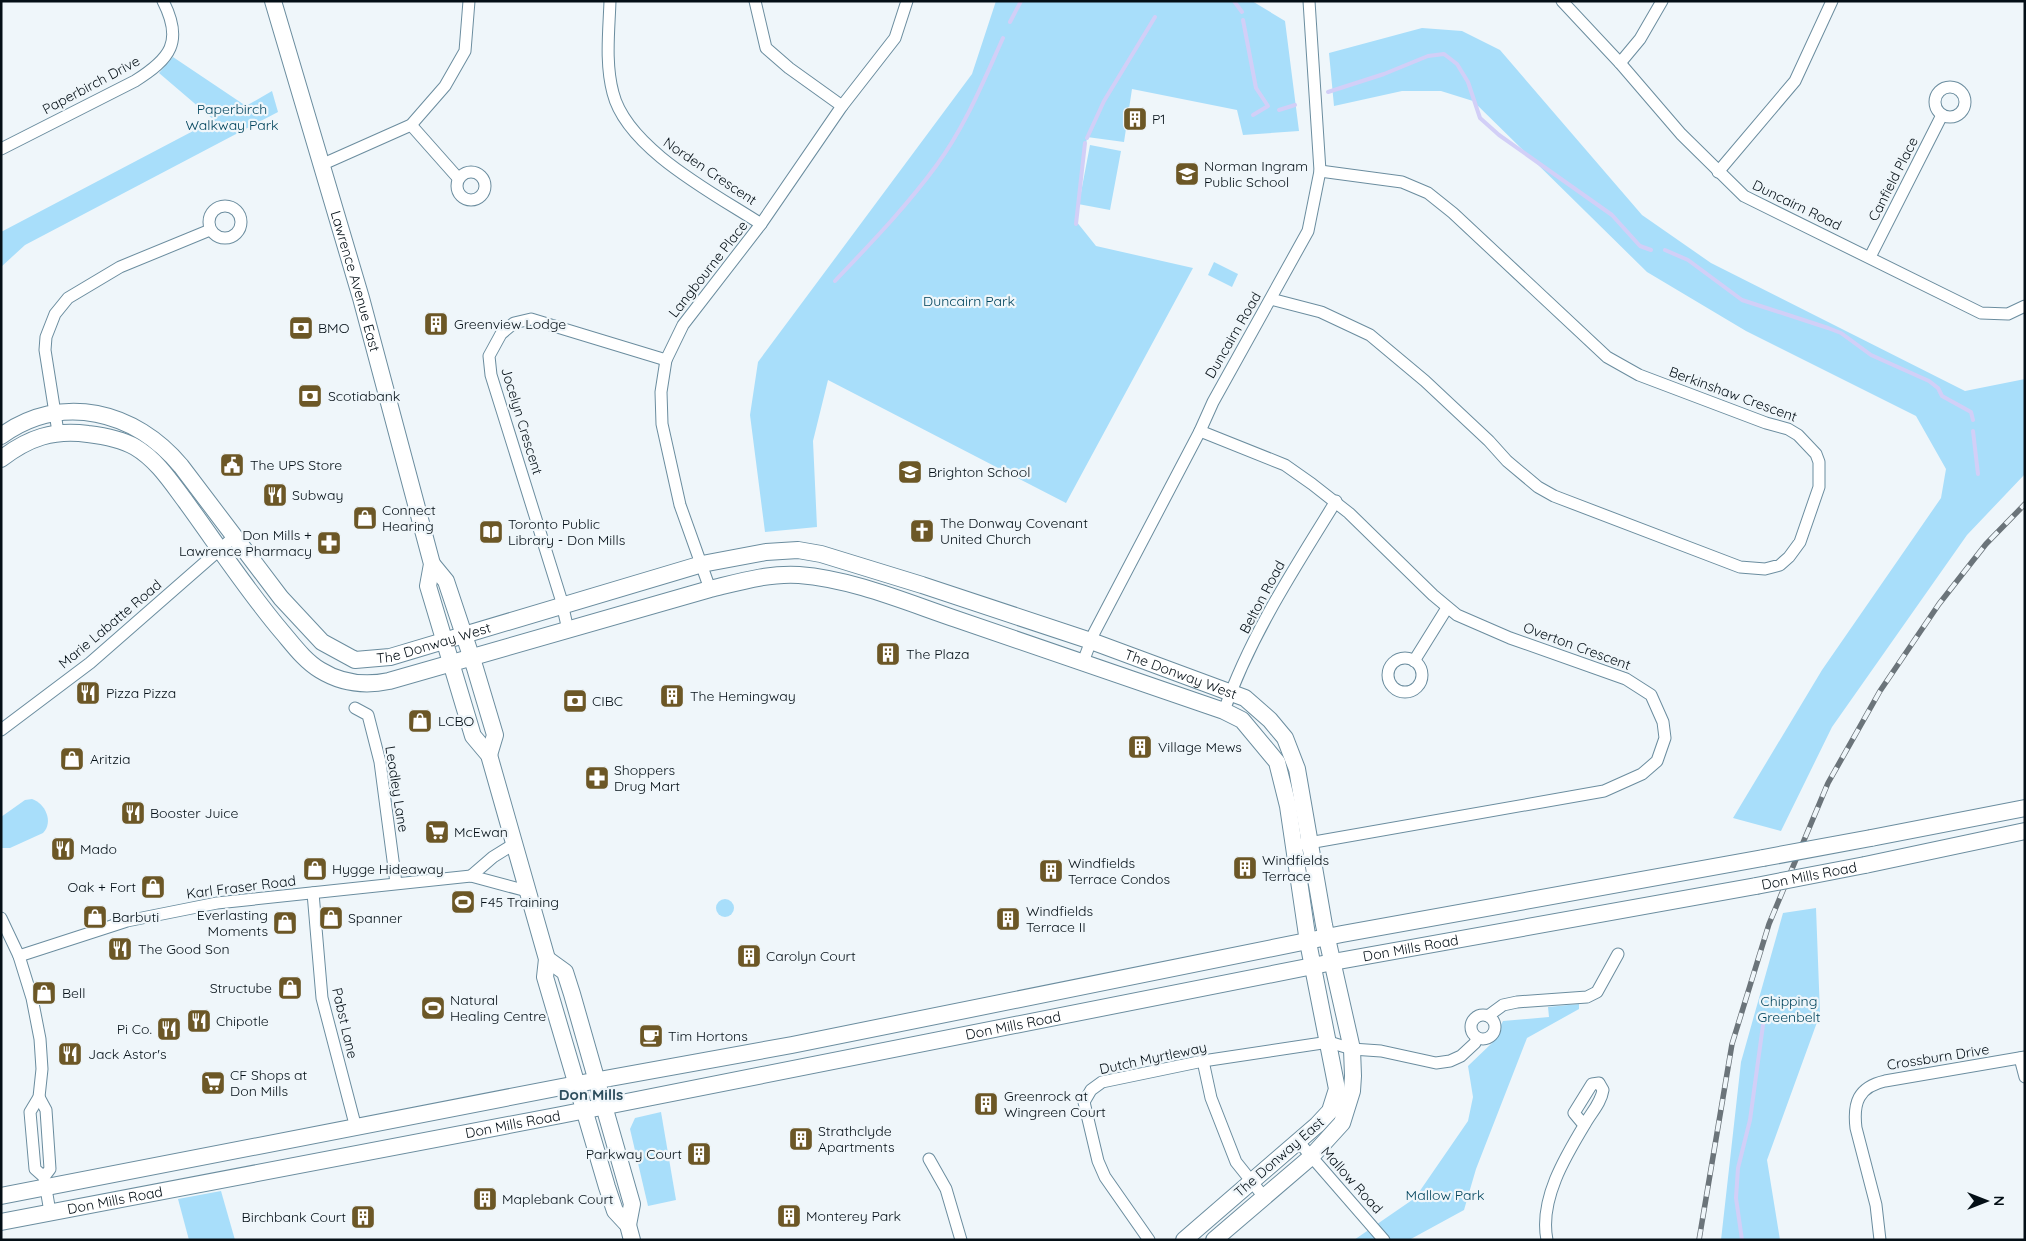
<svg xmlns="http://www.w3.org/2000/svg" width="2026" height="1241" viewBox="0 0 2026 1241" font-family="Quicksand,sans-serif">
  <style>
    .green { fill: #a8defa }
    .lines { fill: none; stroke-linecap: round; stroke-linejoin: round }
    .stream { stroke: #d2cff7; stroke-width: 4 }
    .street-casing { stroke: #6b8d9f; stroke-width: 13 }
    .secondary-casing { stroke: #6b8d9f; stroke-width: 18 }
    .street { stroke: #fff; stroke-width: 11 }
    .secondary { stroke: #fff; stroke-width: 16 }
    .rail-casing { stroke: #6b747a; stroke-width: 5.5 }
    .rail { stroke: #eff6fa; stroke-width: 4; stroke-dasharray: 11; stroke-linecap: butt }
    .secondary-bridge-casing { stroke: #6b8d9f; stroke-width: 18; stroke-linecap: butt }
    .secondary-bridge { stroke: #fff; stroke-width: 16 }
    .labels { text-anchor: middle; stroke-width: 4.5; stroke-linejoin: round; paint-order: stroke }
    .street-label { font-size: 14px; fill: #040f16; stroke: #eff6fa }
    .park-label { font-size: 14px; fill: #00445d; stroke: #eff6fa }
    .poi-label { font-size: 14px; fill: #040f16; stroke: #eff6fa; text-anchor: start }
    .neighbourhood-label { font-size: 15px; font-weight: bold; fill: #2c4d5c; stroke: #eff6fa }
  </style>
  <rect width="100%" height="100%" fill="#eff6fa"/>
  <g class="green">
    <polygon points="996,1 1252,1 1285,21 1299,131 1243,135 1237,110 1132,89 1124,142 1087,137 1079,203 1090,145 1121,151 1110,210 1078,204 1076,221 1096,246 1193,268 1066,503 828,380 813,441 817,527 765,532 750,415 758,362 972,74"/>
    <polygon points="1422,28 1462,31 1500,50 1642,215 1711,263 1965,391 2025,379 2025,474 1967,535 1832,727 1781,831 1733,818 1822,670 1941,498 1946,469 1916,416 1746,331 1647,272 1473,101 1441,91 1402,91 1334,106 1329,53"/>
    <polygon points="173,57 246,106 272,91 278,112 25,245 1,267 1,232 214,120 159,73"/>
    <polygon points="1214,262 1238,274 1232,287 1208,275"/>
    <path d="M 32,799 C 45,803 54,822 43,833 L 10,848 L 1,848 L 1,817 L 25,800 Z"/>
    <circle cx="725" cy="908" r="9"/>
    <polygon points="1816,908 1820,1014 1767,1160 1780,1240 1721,1240 1741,1062 1783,913"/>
    <polygon points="1579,1004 1579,1009 1527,1038 1476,1169 1464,1210 1409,1240 1354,1240 1415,1198 1468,1121 1473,1097 1468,1066 1492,1043 1503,1021 1549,1017 1548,1007"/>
    <polygon points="661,1112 676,1200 648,1206 630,1129 635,1118"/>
    <polygon points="221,1191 235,1240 189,1240 178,1199"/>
  </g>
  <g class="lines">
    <g class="stream">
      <polyline points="1234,1 1242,12"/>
      <polyline points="1243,20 1256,88 1268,106 1253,115"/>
      <polyline points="1010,22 1021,1"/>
      <polyline points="1328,92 1384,74 1428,56 1444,54 1457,64 1468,82 1480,118 1499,135 1612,215 1640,246 1651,250"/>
      <polyline points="1279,110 1295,105"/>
      <polyline points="1087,138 1104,101 1155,17"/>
      <polyline points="1076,224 1085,143"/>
      <polyline points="1665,250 1688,260 1742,300 1828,328 1841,333 1871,355 1929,381 1938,388 1942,396 1971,412 1973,420"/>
      <path d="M 835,281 C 870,244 906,207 936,166 C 965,127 983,82 1003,38"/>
      <polyline points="1973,431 1978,474"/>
      <polyline points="1742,1240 1736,1198 1738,1168 1750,1120 1763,1025"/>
    </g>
    <defs>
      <g id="street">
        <path d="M 610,1 C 609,31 605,63 613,93 C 627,149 715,194 761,224"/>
        <polyline points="755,1 766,48 789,68 842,106"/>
        <polyline points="1562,1 1620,63 1681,134 1744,196 1981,313 2008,314 2025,306"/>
        <polyline points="1620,63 1640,39 1662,1"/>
        <circle cx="1950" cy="102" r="15"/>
        <polyline points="411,125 458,178"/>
        <path d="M 1,149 L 135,81 C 170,59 184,42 163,1"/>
        <polyline points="321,165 411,125 445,86 465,51 469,1"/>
        <circle cx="471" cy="186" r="14"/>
        <polyline points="1718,172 1795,81 1832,1"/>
        <circle cx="225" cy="222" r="16"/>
        <polyline points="1870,257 1942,115"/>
        <polyline points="1271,299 1321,312 1370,335 1425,381 1489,441 1507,461 1538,487 1554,496 1740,567 1765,569 1780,565 1789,557 1800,542 1819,487 1819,462 1816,454 1798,435 1788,429 1766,423 1639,375 1607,357 1453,213 1428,193 1402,182 1320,171"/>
        <polyline points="1200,431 1285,465 1312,484 1349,513 1433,595 1457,615 1510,638 1626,679 1651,695 1663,722 1665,738 1657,761 1642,774 1604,791 1303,844"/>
        <polyline points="58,432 45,350 46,337 55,314 68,298 120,267 210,230"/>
        <polyline points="710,589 680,505 662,424 661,392 666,360 683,325 761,224 842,106 895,38 907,1"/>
        <polyline points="568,630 561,599 491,375 489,356 501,334 514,323 531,319 666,360"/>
        <circle cx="1405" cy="675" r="17"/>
        <polyline points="1414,661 1447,608"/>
        <polyline points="1083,662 1094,633 1200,431 1213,402 1308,231 1320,171 1309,1"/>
        <polyline points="355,708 368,715 380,762 396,883"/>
        <path d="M 1224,711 C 1250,636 1294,569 1336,501"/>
        <polyline points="1,730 90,663 234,537"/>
        <polyline points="471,876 493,857 514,844"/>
        <polyline points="313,893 322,998 356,1128"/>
        <polyline points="1,918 19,956 32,998 40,1039 42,1069 39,1097 30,1112 35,1169 44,1177"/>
        <polyline points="19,956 127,921 217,903 471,876 527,891"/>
        <circle cx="1483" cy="1027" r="12"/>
        <polyline points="1488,1016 1503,1005 1517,1002 1587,997 1597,992 1618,954"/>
        <polyline points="2020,1058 2025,1077"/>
        <polyline points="1203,1061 1211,1098 1236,1162 1264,1197"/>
        <polyline points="39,1097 46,1110 50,1169 44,1177 50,1212"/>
        <polyline points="1297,1140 1384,1240"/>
        <polyline points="929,1159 946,1189 961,1240"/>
        <polyline points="1149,1240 1105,1177 1098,1161 1084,1102 1091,1090 1102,1082 1203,1061 1329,1042 1352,1049 1381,1051 1436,1063 1450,1061 1461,1056 1475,1043 1477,1038"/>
        <path d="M 1547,1240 C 1539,1200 1565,1157 1585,1124 C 1591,1113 1601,1103 1603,1090 L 1599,1083 L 1592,1084 L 1574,1113 L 1584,1125"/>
        <path d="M 1880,1240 L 1876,1205 L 1856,1128 C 1853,1103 1858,1087 1885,1081 L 2025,1057"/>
      </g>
      <g id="secondary">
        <path id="s1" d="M 273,1 L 361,298 L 432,564 L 428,586 L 473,736 L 489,755 L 547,959 L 545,977 L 607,1187 L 615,1211 L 628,1225 L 632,1240"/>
        <path id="s2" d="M 1,436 C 62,392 135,411 181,466 L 281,598 L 322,642 L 355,660 L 390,657 L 702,564 L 766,552 L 798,550 L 821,554 L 922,585 L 1091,641 L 1245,698 L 1270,720 L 1285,738 L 1297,769 L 1324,925 L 1352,1049 L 1353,1076 L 1352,1091 L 1342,1123 L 1311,1157 L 1214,1240"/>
        <path d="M 1,459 C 28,438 54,429 88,434 C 105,436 121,439 135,447 C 157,460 171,482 186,502 C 218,546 248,592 283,633 C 294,646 305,661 320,670 C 341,683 365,686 389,681 L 710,589 C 739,582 769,573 799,575 C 852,579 906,602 956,619 C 1046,649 1135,680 1224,711 L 1242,720 L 1277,762 L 1288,806 L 1308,942 L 1337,1089 L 1330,1111 L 1317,1125 L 1184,1240"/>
        <polyline points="432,564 446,581 475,668 495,735 489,755"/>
        <polyline points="1871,838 2025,808"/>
        <polyline points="1865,865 2025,831"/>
        <polyline points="547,959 565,972 572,994 632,1204 628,1225"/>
        <polyline points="1,1196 577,1084 792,1045 1342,934 1763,858"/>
        <path id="s3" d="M 1,1222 L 561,1115 L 1333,962 L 1756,886"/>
      </g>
    </defs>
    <use href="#street" class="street-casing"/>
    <use href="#secondary" class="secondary-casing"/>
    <use href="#street" class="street"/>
    <use href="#secondary" class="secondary"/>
    <defs>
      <polyline id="rail" points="1699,1240 1732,1044 1769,924 1828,783 1880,691 1939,604 1986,544 2025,504"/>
    </defs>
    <use href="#rail" class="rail-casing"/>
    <use href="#rail" class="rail"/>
    <defs>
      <g id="secondary-bridge">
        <polyline points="1763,858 1871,838"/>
        <path id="s4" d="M 1756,886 L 1865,865"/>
      </g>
    </defs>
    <use href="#secondary-bridge" class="secondary-bridge-casing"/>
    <use href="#secondary-bridge" class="secondary-bridge"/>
  </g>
  <defs>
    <symbol id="building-square" viewBox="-11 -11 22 22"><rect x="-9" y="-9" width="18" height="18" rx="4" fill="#6c5726" stroke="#eff6fa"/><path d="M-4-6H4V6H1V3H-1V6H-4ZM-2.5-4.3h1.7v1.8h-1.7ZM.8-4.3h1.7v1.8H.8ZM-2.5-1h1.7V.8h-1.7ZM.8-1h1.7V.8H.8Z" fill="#fff"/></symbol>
    <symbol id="school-square" viewBox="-11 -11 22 22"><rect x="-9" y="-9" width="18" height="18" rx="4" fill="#6c5726" stroke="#eff6fa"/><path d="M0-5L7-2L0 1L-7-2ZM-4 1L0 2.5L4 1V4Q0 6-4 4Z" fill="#fff"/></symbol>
    <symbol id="bank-square" viewBox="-11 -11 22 22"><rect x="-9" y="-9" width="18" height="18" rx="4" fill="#6c5726" stroke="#eff6fa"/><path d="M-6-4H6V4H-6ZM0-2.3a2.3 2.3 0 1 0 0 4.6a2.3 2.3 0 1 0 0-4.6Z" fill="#fff"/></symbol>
    <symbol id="civic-square" viewBox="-11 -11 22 22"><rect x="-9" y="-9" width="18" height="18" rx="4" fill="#6c5726" stroke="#eff6fa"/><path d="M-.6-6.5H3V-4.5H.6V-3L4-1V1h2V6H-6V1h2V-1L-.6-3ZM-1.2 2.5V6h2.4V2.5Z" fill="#fff"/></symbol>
    <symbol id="restaurant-square" viewBox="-11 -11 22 22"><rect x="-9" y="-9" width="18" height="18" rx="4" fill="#6c5726" stroke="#eff6fa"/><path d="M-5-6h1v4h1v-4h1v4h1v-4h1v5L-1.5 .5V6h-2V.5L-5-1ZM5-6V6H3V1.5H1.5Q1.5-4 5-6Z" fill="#fff"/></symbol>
    <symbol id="shop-square" viewBox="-11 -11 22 22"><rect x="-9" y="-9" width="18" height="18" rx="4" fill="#6c5726" stroke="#eff6fa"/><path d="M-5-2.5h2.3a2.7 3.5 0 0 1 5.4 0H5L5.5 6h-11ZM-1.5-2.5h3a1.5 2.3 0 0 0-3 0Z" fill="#fff"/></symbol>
    <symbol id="church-square" viewBox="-11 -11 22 22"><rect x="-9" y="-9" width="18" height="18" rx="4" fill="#6c5726" stroke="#eff6fa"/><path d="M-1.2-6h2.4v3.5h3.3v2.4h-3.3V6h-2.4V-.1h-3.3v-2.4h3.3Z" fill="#fff"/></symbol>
    <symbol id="library-square" viewBox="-11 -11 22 22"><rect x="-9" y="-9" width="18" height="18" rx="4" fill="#6c5726" stroke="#eff6fa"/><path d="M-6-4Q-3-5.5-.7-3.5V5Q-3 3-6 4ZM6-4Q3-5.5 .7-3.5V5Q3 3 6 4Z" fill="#fff"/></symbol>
    <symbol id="pharmacy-square" viewBox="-11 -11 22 22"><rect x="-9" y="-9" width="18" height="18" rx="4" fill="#6c5726" stroke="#eff6fa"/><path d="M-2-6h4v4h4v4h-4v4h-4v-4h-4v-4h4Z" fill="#fff"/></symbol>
    <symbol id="supermarket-square" viewBox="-11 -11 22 22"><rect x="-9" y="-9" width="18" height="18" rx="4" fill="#6c5726" stroke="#eff6fa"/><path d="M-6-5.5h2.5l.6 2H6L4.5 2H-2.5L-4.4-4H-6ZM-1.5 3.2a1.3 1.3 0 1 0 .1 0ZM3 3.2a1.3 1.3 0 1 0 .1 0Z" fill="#fff"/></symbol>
    <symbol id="stadium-square" viewBox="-11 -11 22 22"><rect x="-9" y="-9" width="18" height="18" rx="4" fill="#6c5726" stroke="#eff6fa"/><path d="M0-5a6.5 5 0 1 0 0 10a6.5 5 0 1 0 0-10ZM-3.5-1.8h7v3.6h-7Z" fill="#fff"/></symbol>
    <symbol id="cafe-square" viewBox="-11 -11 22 22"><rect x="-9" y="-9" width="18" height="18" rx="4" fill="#6c5726" stroke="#eff6fa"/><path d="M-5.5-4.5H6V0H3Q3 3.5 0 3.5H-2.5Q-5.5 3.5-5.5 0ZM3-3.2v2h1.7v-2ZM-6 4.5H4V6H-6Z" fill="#fff"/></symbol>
  </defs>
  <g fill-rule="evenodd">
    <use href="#building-square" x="1121" y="105" width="28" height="28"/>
    <use href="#school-square" x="1173" y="160" width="28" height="28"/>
    <use href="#building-square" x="422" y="310" width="28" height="28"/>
    <use href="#bank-square" x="287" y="314" width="28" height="28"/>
    <use href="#bank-square" x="296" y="382" width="28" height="28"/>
    <use href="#civic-square" x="218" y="451" width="28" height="28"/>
    <use href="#school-square" x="896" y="458" width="28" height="28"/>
    <use href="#restaurant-square" x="261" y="481" width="28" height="28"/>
    <use href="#shop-square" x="351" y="504" width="28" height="28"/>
    <use href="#church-square" x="908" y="517" width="28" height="28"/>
    <use href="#library-square" x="477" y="518" width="28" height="28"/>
    <use href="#pharmacy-square" x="315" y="529" width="28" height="28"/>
    <use href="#building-square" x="874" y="640" width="28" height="28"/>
    <use href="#restaurant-square" x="74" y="679" width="28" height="28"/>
    <use href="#building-square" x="658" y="682" width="28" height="28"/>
    <use href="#bank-square" x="561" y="687" width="28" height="28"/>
    <use href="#shop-square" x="406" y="707" width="28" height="28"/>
    <use href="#building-square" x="1126" y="733" width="28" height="28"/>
    <use href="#shop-square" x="58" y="745" width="28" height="28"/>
    <use href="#pharmacy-square" x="583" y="764" width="28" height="28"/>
    <use href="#restaurant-square" x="119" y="799" width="28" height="28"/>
    <use href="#supermarket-square" x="423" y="818" width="28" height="28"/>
    <use href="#restaurant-square" x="49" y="835" width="28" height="28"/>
    <use href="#building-square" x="1231" y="854" width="28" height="28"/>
    <use href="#shop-square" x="301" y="855" width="28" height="28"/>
    <use href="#building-square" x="1037" y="857" width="28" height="28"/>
    <use href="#shop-square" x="139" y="873" width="28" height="28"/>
    <use href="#stadium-square" x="449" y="888" width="28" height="28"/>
    <use href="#shop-square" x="81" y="903" width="28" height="28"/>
    <use href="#shop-square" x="317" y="904" width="28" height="28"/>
    <use href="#building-square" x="994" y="905" width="28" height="28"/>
    <use href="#shop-square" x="271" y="909" width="28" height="28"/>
    <use href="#restaurant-square" x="106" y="935" width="28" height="28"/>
    <use href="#building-square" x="735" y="942" width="28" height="28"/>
    <use href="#shop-square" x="276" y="974" width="28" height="28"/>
    <use href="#shop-square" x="30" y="979" width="28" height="28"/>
    <use href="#stadium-square" x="419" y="994" width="28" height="28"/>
    <use href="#restaurant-square" x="185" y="1007" width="28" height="28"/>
    <use href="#restaurant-square" x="155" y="1015" width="28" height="28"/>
    <use href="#cafe-square" x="637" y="1022" width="28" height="28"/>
    <use href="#restaurant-square" x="56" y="1040" width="28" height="28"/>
    <use href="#supermarket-square" x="199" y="1069" width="28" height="28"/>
    <use href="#building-square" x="972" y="1090" width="28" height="28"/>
    <use href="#building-square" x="787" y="1125" width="28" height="28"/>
    <use href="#building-square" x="685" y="1140" width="28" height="28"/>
    <use href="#building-square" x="471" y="1185" width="28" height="28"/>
    <use href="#building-square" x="775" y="1202" width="28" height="28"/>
    <use href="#building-square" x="349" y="1203" width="28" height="28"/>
  </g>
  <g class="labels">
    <g class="street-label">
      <text transform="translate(91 85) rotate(-28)" y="5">Paperbirch Drive</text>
      <text transform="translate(710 171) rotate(34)" y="5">Norden Crescent</text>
      <text transform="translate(1893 179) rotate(-63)" y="5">Canfield Place</text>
      <text transform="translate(1797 205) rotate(26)" y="5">Duncairn Road</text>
      <text transform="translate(708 269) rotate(-52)" y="5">Langbourne Place</text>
      <text dy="5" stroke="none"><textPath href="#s1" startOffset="292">Lawrence Avenue East</textPath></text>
      <text transform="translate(1233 335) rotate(-60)" y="5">Duncairn Road</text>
      <text transform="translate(1733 394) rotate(20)" y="5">Berkinshaw Crescent</text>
      <text transform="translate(522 421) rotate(73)" y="5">Jocelyn Crescent</text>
      <text transform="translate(1262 597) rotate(-62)" y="5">Belton Road</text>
      <text transform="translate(110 624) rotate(-40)" y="5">Marie Labatte Road</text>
      <text dy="5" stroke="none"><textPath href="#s2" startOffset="546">The Donway West</textPath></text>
      <text transform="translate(1577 646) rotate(20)" y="5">Overton Crescent</text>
      <text dy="5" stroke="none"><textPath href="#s2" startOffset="1326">The Donway West</textPath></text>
      <text transform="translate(397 789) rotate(81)" y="5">Leadley Lane</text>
      <text dy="5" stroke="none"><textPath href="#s4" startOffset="54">Don Mills Road</textPath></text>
      <text transform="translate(241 887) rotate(-7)" y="5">Karl Fraser Road</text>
      <text dy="5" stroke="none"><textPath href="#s3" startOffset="1436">Don Mills Road</textPath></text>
      <text transform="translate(345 1023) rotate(77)" y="5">Pabst Lane</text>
      <text dy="5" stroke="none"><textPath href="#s3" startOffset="1031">Don Mills Road</textPath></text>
      <text transform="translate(1938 1057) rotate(-9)" y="5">Crossburn Drive</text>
      <text transform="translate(1153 1058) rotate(-12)" y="5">Dutch Myrtleway</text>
      <text dy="5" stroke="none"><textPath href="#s3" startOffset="521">Don Mills Road</textPath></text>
      <text transform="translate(1279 1157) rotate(-41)" y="5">The Donway East</text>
      <text transform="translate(1352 1180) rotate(48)" y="5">Mallow Road</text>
      <text dy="5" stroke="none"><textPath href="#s3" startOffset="116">Don Mills Road</textPath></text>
    </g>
    <g class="park-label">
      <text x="232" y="114">Paperbirch<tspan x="232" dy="16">Walkway Park</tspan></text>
      <text x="969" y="306">Duncairn Park</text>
      <text x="1789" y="1006">Chipping<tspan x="1789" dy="16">Greenbelt</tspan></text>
      <text x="1445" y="1200">Mallow Park</text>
    </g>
    <g class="poi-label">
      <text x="1152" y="124">P1</text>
      <text x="1204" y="171">Norman Ingram<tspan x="1204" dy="16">Public School</tspan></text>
      <text x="454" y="329">Greenview Lodge</text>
      <text x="318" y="333">BMO</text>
      <text x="328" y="401">Scotiabank</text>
      <text x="250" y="470">The UPS Store</text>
      <text x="928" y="477">Brighton School</text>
      <text x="292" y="500">Subway</text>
      <text x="382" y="515">Connect<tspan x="382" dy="16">Hearing</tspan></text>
      <text x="940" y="528">The Donway Covenant<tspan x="940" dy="16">United Church</tspan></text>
      <text x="508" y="529">Toronto Public<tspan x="508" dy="16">Library - Don Mills</tspan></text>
      <text x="312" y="540" text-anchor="end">Don Mills +<tspan x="312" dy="16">Lawrence Pharmacy</tspan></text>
      <text x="906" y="659">The Plaza</text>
      <text x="106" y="698">Pizza Pizza</text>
      <text x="690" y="701">The Hemingway</text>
      <text x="592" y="706">CIBC</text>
      <text x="438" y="726">LCBO</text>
      <text x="1158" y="752">Village Mews</text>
      <text x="90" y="764">Aritzia</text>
      <text x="614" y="775">Shoppers<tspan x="614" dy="16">Drug Mart</tspan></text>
      <text x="150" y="818">Booster Juice</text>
      <text x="454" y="837">McEwan</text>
      <text x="80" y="854">Mado</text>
      <text x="1262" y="865">Windfields<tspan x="1262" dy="16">Terrace</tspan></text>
      <text x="1068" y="868">Windfields<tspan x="1068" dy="16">Terrace Condos</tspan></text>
      <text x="332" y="874">Hygge Hideaway</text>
      <text x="136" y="892" text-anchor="end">Oak + Fort</text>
      <text x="480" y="907">F45 Training</text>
      <text x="1026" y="916">Windfields<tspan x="1026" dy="16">Terrace II</tspan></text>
      <text x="268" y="920" text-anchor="end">Everlasting<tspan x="268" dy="16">Moments</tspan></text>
      <text x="112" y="922">Barbuti</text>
      <text x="348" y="923">Spanner</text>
      <text x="138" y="954">The Good Son</text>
      <text x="766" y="961">Carolyn Court</text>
      <text x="272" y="993" text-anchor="end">Structube</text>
      <text x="62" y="998">Bell</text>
      <text x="450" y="1005">Natural<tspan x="450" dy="16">Healing Centre</tspan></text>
      <text x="216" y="1026">Chipotle</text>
      <text x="152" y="1034" text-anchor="end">Pi Co.</text>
      <text x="668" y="1041">Tim Hortons</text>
      <text x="88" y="1059">Jack Astor's</text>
      <text x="230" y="1080">CF Shops at<tspan x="230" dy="16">Don Mills</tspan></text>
      <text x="1004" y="1101">Greenrock at<tspan x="1004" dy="16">Wingreen Court</tspan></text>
      <text x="818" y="1136">Strathclyde<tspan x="818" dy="16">Apartments</tspan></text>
      <text x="682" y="1159" text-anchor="end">Parkway Court</text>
      <text x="502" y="1204">Maplebank Court</text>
      <text x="806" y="1221">Monterey Park</text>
      <text x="346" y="1222" text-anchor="end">Birchbank Court</text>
    </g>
    <g class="neighbourhood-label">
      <text x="591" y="1100">Don Mills</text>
    </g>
  </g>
  <rect width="2026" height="1241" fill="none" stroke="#040f16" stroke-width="5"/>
  <g transform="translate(1986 1201) rotate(90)" stroke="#eff6fa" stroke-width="4" paint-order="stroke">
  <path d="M0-4L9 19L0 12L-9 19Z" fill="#040f16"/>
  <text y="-8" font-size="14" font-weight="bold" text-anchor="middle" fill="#040f16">N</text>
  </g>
</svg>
